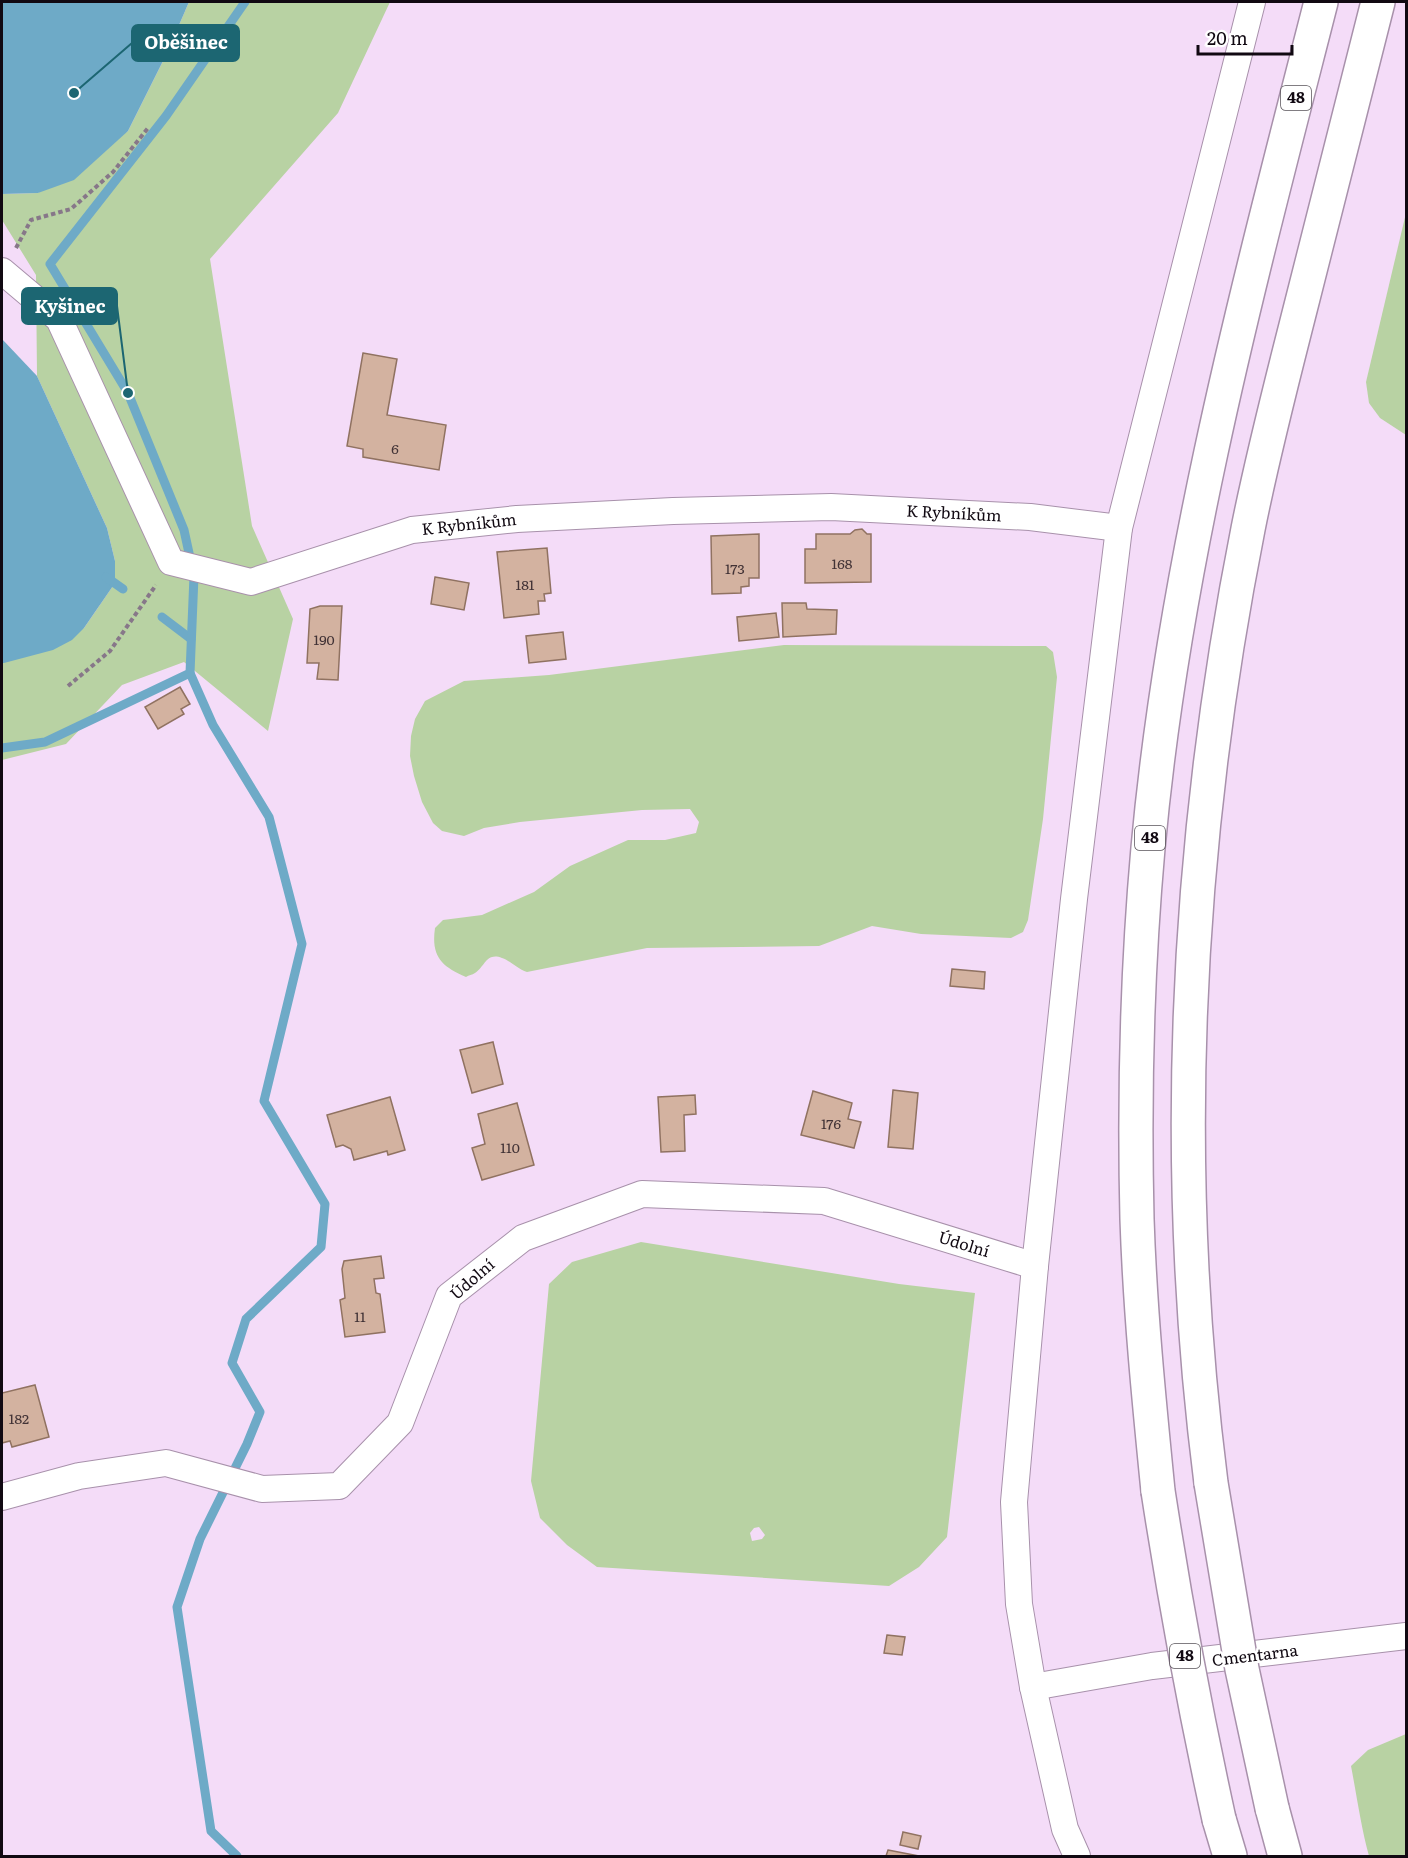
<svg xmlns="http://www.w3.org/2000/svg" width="1408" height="1858" viewBox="0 0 1408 1858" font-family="Literata,serif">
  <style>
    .green { fill: #b8d2a3; fill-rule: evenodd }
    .water { fill: #6eaac7 }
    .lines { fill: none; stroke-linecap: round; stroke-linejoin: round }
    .stream { stroke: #6eaac7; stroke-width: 9 }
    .building { fill: #d3b2a0; stroke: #907261; stroke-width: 1.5 }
    .street-casing { stroke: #a891ab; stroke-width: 28 }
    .highway-casing { stroke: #a891ab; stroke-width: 36 }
    .path { stroke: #877789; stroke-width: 4; stroke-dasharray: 4.5 3; stroke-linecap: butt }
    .street { stroke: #fff; stroke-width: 26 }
    .highway { stroke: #fff; stroke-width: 33 }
    .highway-bridge-casing { stroke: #a891ab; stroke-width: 36; stroke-linecap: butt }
    .highway-bridge { stroke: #fff; stroke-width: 33 }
    .labels { text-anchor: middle; stroke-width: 5; stroke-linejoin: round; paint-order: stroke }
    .number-label { font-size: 14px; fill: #423336 }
    .shield { fill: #fff; stroke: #585359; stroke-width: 1.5 }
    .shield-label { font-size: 15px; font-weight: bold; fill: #110912 }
    .street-label { font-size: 16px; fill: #110912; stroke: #fff }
    .leader { fill: none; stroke: #1c6672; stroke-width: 2 }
    .callout-dot { fill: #1c6672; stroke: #fff; stroke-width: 2 }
    .callout { fill: #1c6672; stroke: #1c6672; stroke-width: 2 }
    .callout-label { font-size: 18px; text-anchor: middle; font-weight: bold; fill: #fff }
  </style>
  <rect width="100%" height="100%" fill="#f4dcf8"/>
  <g class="green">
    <polygon points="189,2 390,2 338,113 210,259 252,526 293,619 268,731 184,662 122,685 66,744 2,760 2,663 84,628 115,583 115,561 107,528 37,376 36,275 2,220 2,194 38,193 128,131 166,55"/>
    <polygon points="1406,213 1406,435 1380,418 1369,403 1366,382"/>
    <path d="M 784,645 L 1046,646 L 1053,652 L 1057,677 L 1043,819 L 1028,920 L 1023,932 L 1011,938 L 921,934 L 872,926 L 819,946 L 647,948 L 527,972 C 517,969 511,961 502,958 C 486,952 485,967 475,973 C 472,975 469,975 466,977 C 441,966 431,956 435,928 L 443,920 L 482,915 L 534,892 L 570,866 L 628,840 L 665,840 L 696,833 L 699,822 L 690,809 L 642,810 L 520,822 L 484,828 L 464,836 L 442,831 L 433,823 L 422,802 L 414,776 L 410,756 L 411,736 L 415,719 L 425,701 L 464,681 L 549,675 Z"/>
    <path d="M 641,1242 L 899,1284 L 975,1293 L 947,1537 L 919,1567 L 889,1586 L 597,1567 L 567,1545 L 540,1518 L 531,1481 L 549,1284 L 572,1262 ZM 759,1527 L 765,1535 L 762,1539 L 752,1541 L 750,1533 L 754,1528 Z"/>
    <path d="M 1406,1734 L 1406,1856 L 1369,1856 C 1361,1827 1357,1797 1351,1766 L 1368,1750 Z"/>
  </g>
  <g class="water">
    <polygon points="2,2 189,2 166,55 128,131 74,180 38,193 2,194"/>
    <polygon points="2,339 37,376 107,528 115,561 115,583 84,628 72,640 53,650 4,663 2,663"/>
  </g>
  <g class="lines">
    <g class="stream">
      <polyline points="106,577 123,589"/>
      <polyline points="162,617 191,639"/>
      <polyline points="190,673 213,725 269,817 302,944 264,1101 325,1204 321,1247 246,1319 232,1363 260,1412 247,1444 200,1539 177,1607 211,1831 237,1856"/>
      <polyline points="2,748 45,742 190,673 194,576 184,530 128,393 50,264 166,116 245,2"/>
    </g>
  </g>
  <g class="building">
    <polygon points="363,353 397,359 387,415 446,425 439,470 363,457 363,449 347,446"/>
    <polygon points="862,529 867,534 871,534 871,582 805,583 805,549 816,549 816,534 850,534 855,530"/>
    <polygon points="759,534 759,578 749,578 749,586 741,587 741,593 712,594 711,536"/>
    <polygon points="547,548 551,593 544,594 545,601 538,601 539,614 504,618 497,552"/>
    <polygon points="435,577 469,583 464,610 431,604"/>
    <polygon points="782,603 806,603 807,609 837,610 836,634 783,637"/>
    <polygon points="320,606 342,606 338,680 317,679 319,663 307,663 310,609"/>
    <polygon points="776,613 779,637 739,641 737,617"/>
    <polygon points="563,632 566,659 529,663 526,636"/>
    <polygon points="180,687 190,704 181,709 184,714 158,729 145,707"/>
    <polygon points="952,969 985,972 984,989 950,986"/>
    <polygon points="493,1042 503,1084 472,1093 460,1050"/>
    <polygon points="893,1090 918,1093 913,1149 888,1147"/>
    <polygon points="813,1091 852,1103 848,1119 861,1122 854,1148 801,1135"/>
    <polygon points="695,1095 696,1114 684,1115 685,1151 661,1152 658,1097"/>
    <polygon points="390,1097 405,1150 388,1155 387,1151 354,1160 351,1149 343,1145 336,1147 327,1115"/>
    <polygon points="517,1103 534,1165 482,1180 472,1148 485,1144 478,1114"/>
    <polygon points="381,1256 384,1278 374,1279 376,1293 380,1294 385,1332 345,1337 340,1300 345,1298 342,1269 344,1261"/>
    <polygon points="35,1385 49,1437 12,1447 10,1441 2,1443 2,1393"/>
    <polygon points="887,1635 905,1637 902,1655 884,1653"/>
    <polygon points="903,1832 921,1836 918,1849 900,1845"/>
    <polygon points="888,1850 919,1856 886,1856"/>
  </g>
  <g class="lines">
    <defs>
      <g id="street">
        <polyline points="2,271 59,319 171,562 251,582 412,530 517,519 673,511 831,507 1030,517 1119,528"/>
        <polyline points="2,1497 79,1476 166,1463 262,1489 339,1486 400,1423 449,1296 523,1238 642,1194 824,1201 1035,1266"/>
        <polyline points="1033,1687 1152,1666 1406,1636"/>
        <polyline points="1077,1856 1065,1829 1033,1687 1019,1604 1014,1502 1035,1266 1074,899 1119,528 1252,2"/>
      </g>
      <g id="highway">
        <path d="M 1211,1483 C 1170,1162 1185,847 1248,529 C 1263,453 1283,377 1302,302 C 1328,202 1353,102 1378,2"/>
        <path d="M 1158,1491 C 1149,1401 1140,1310 1137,1219 C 1134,1095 1137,971 1148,848 C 1174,561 1250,280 1321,2"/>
        <polyline points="1272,1808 1285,1856"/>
        <polyline points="1219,1819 1230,1856"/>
      </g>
    </defs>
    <use href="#street" class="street-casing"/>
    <use href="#highway" class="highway-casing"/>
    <g class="path">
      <polyline points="16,248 31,220 71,209 113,172 148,128"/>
      <polyline points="68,686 110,651 156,585"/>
    </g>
    <use href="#street" class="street"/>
    <use href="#highway" class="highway"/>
    <defs>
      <g id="highway-bridge">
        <polyline points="1211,1483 1242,1669 1272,1808"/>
        <path d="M 1158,1491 C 1175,1601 1195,1710 1219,1819"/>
      </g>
    </defs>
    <use href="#highway-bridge" class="highway-bridge-casing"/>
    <use href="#highway-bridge" class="highway-bridge"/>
  </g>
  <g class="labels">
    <g class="number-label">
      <text x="395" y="454">6</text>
      <text x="842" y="569">168</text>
      <text x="735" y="574">173</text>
      <text x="525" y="590">181</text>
      <text x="324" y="645">190</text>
      <text x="831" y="1129">176</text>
      <text x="510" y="1153">110</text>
      <text x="360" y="1322">11</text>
      <text x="19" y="1424">182</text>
    </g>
    <g class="shield">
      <rect x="1281" y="86" width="30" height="24" rx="4.5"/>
      <rect x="1135" y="826" width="30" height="24" rx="4.5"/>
      <rect x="1170" y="1644" width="30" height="24" rx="4.5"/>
    </g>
    <g class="shield-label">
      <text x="1296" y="103">48</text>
      <text x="1150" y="843">48</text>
      <text x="1185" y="1661">48</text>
    </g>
    <g class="street-label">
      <text transform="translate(954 513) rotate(3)" y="6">K Rybníkům</text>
      <text transform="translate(469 524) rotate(-6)" y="6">K Rybníkům</text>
      <text transform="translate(964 1244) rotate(17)" y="6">Údolní</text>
      <text transform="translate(472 1279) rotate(-41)" y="6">Údolní</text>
      <text transform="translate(1255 1655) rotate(-7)" y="6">Cmentarna</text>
    </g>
  </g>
  <path class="leader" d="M74 93L132 43M128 393L117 306"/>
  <g class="callout-dot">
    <circle cx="74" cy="93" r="6"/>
    <circle cx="128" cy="393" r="6"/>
  </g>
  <g class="callout">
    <rect x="132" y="25" width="107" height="36" rx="6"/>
    <rect x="22" y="288" width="95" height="36" rx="6"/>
  </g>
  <g class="callout-label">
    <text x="186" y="49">Oběšinec</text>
    <text x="70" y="313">Kyšinec</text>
  </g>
  <rect width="1408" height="1858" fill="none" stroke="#110912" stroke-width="6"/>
  <path d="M1198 45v9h94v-9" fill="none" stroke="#110912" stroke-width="3"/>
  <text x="1207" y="45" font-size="18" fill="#110912" stroke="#ffffff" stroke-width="4.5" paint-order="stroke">20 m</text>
</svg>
